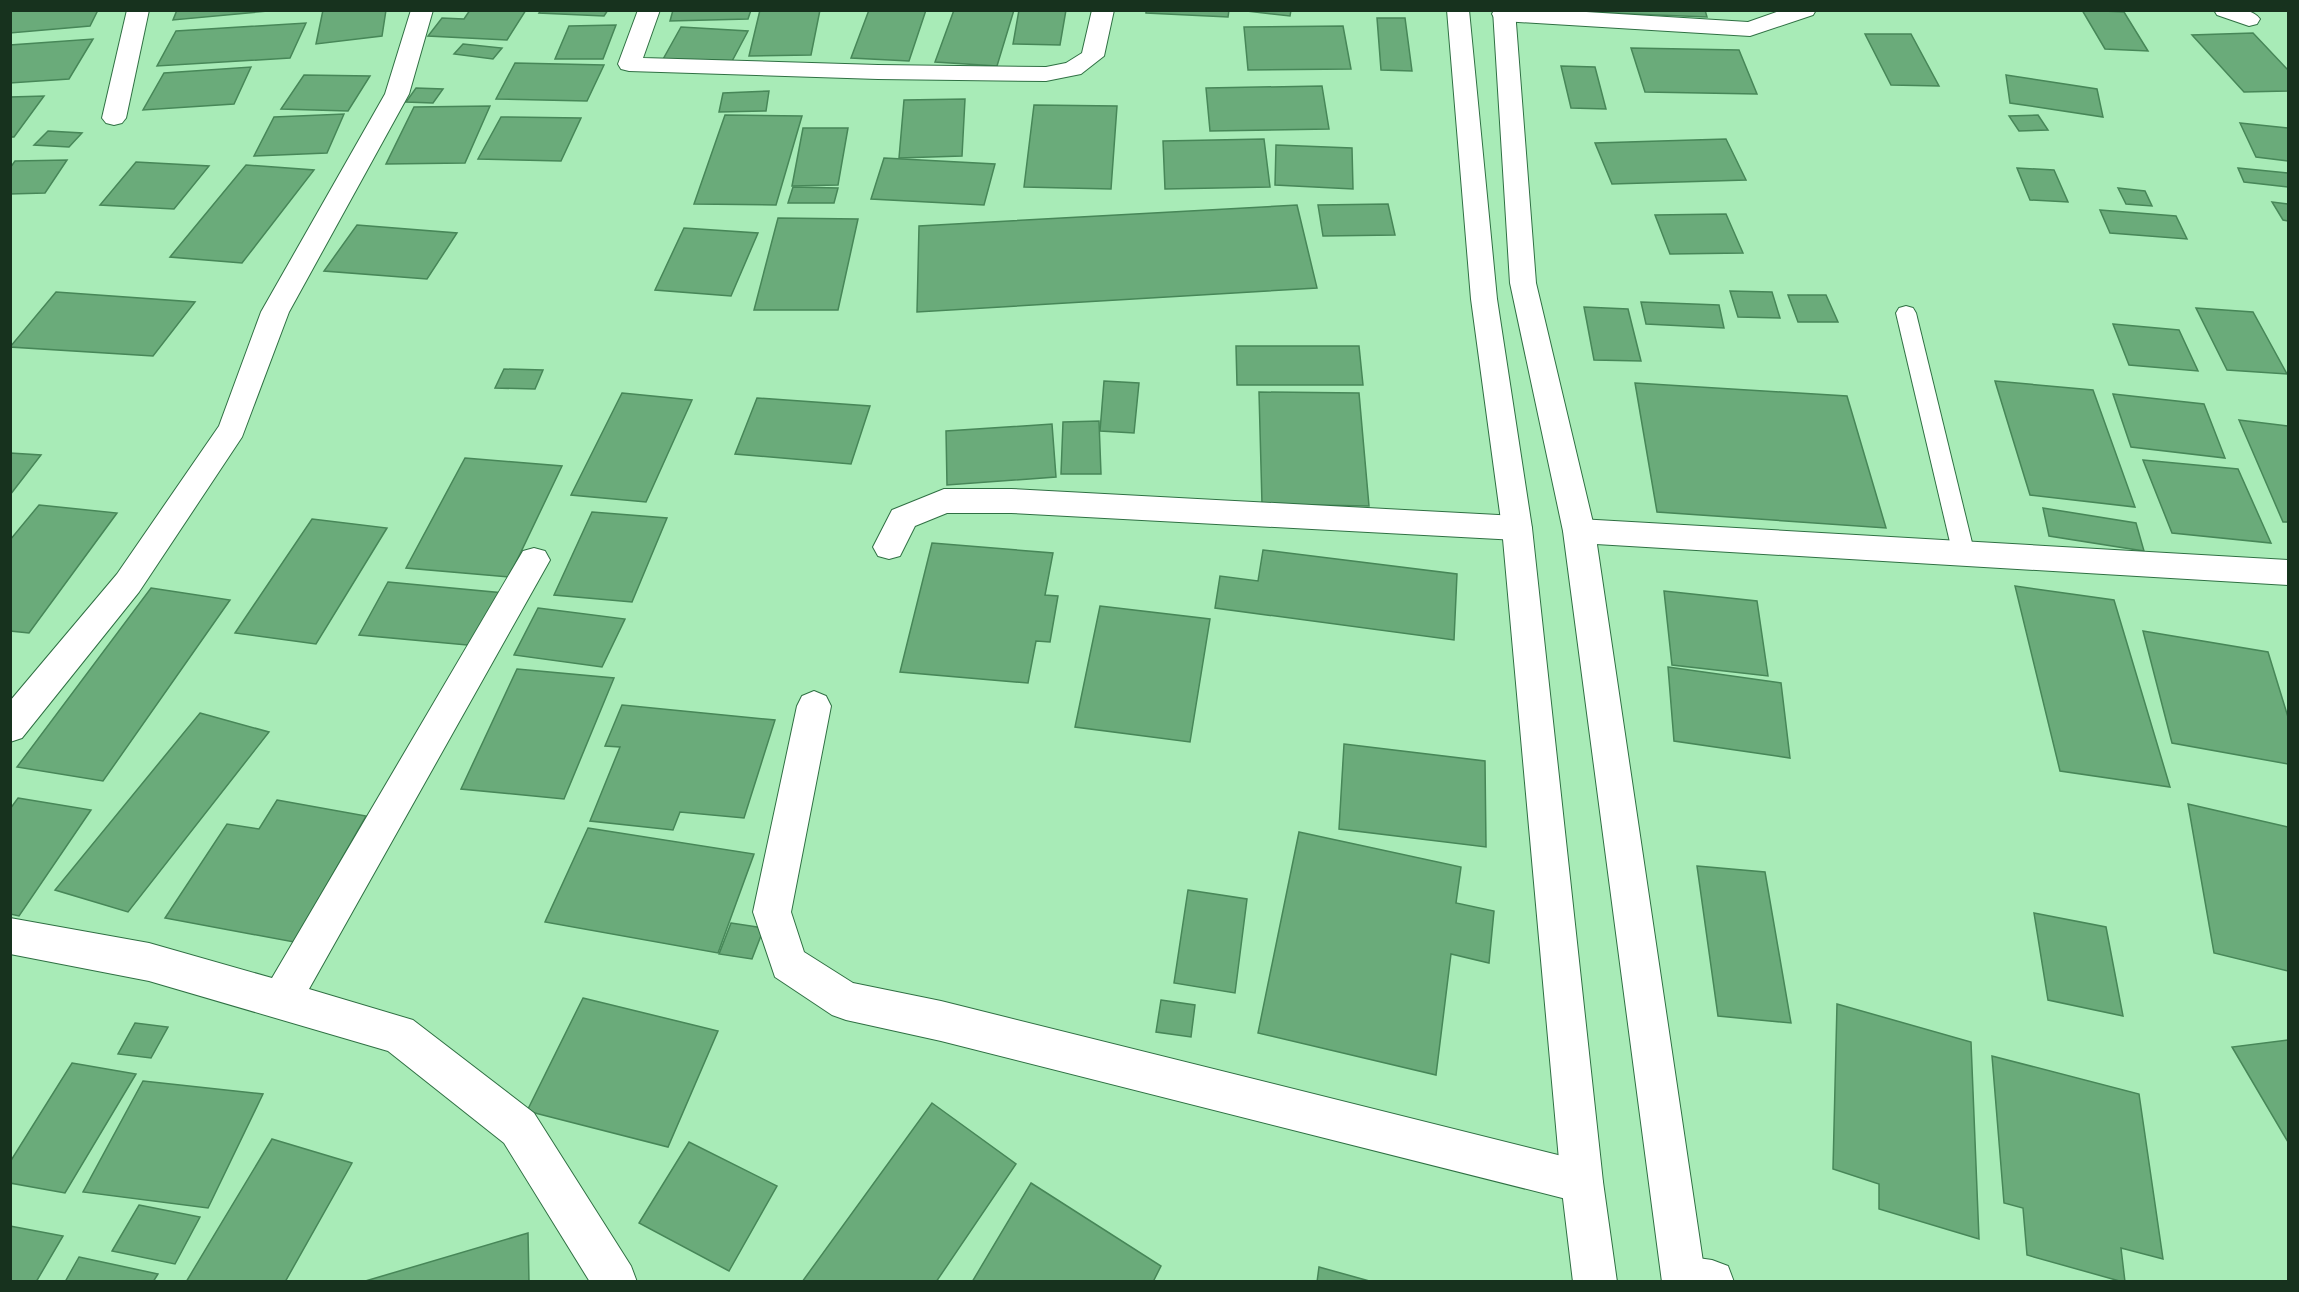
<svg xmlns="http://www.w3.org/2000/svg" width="2299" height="1292" viewBox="0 0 2299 1292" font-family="'Playfair Display',serif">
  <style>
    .building { fill: #6aab7a; stroke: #478758; stroke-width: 1.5 }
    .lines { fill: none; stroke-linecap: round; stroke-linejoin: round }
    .service-casing { stroke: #2f7043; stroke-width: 2 }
    .minor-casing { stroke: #2f7043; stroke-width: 2 }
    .tertiary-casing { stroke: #2f7043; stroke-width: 2 }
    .service { fill: #fff; fill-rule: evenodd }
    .minor { fill: #fff; fill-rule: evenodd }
    .tertiary { fill: #fff; fill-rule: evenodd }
  </style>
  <rect width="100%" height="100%" fill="#a8ebb7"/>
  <g class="building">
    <polygon points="10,10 98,10 90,26 10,33"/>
    <polygon points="177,10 279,10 173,20"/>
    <polygon points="323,10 386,10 382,36 316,44"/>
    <polygon points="470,10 526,10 507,40 428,36 442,18 464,19"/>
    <polygon points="541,10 608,10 604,16 539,13"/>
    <polygon points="673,10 751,10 748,19 670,21"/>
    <polygon points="760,10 820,10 811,55 749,56"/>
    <polygon points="869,10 926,10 909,61 851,58"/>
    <polygon points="954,10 1014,10 997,66 935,62"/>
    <polygon points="1019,10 1066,10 1060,45 1013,44"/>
    <polygon points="1146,10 1229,10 1228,17 1146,13"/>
    <polygon points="1238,10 1291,10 1290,16"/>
    <polygon points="1705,10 1707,17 1559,11"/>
    <polygon points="2082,10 2124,12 2148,51 2105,49"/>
    <polygon points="1377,18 1405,18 1412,71 1381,70"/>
    <polygon points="306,23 290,58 157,66 176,31"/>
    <polygon points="616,25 603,59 555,59 569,26"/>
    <polygon points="1343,26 1351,69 1248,70 1244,27"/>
    <polygon points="681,27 748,31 730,65 662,61"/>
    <polygon points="2253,33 2288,70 2288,91 2244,92 2192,35"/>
    <polygon points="1865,34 1911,34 1939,86 1891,85"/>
    <polygon points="93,39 69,79 10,83 10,45"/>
    <polygon points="463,44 502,48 493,59 454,54"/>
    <polygon points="1631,48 1739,50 1757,94 1645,92"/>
    <polygon points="515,63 604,65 587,101 496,99"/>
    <polygon points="1561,66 1595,67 1606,109 1571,108"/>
    <polygon points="251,67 234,104 143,110 164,73"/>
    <polygon points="304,75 370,76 348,111 281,109"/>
    <polygon points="2006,75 2097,89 2103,117 2010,103"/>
    <polygon points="1322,86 1329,129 1210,131 1206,88"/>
    <polygon points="416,88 443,89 433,103 406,102"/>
    <polygon points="769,91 766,111 719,112 723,93"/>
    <polygon points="44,96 14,137 10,137 10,97"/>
    <polygon points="965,99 962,156 899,158 904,100"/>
    <polygon points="1034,105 1117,106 1111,189 1024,187"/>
    <polygon points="490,106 465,163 386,164 414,107"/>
    <polygon points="344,114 327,153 254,156 274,117"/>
    <polygon points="725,115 802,116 776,205 694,204"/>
    <polygon points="2038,115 2048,130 2019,131 2009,116"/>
    <polygon points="501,117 581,118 561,161 478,159"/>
    <polygon points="2240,123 2288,128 2288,161 2256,157"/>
    <polygon points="803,128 848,128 838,185 792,186"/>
    <polygon points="48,131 82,133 69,147 34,145"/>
    <polygon points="1264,139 1270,187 1165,189 1163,141"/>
    <polygon points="1726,139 1746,180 1612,184 1595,143"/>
    <polygon points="1276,145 1352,148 1353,189 1275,185"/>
    <polygon points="884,158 995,164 984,205 871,199"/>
    <polygon points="67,160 45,193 10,194 10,168 15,161"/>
    <polygon points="136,162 209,166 174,209 100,205"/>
    <polygon points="246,165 314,170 242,263 170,257"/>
    <polygon points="2017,168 2054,170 2068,202 2030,200"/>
    <polygon points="2238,168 2288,173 2288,187 2244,182"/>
    <polygon points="793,187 838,188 834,203 788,203"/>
    <polygon points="2118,188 2145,191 2152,206 2126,204"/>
    <polygon points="2272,202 2288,204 2288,221 2283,220"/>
    <polygon points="1388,204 1395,235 1323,236 1318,205"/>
    <polygon points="1297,205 1317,288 917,312 919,226"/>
    <polygon points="2100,210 2176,216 2187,239 2110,233"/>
    <polygon points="1726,214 1743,253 1670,254 1655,215"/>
    <polygon points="778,218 858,219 838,310 754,310"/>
    <polygon points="357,225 457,233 427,279 324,271"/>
    <polygon points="684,228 758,233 731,296 655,290"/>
    <polygon points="1730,291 1772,292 1780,318 1738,317"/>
    <polygon points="56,292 195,302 153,356 10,347"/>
    <polygon points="1788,295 1826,295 1838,322 1798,322"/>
    <polygon points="1641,302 1719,305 1724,328 1646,324"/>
    <polygon points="1584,307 1628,309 1641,361 1594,360"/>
    <polygon points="2196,308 2253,312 2287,374 2227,370"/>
    <polygon points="2113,324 2179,330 2198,371 2129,365"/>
    <polygon points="1236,346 1359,346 1363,385 1237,385"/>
    <polygon points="504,369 543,370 535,389 495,388"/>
    <polygon points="1104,381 1139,383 1134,433 1100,431"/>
    <polygon points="1995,381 2093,390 2135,507 2030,495"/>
    <polygon points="1635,383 1847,396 1886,528 1657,512"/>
    <polygon points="1259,392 1359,393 1369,506 1262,504"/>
    <polygon points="622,393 692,400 646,502 571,495"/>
    <polygon points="2113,394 2204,404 2225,458 2131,447"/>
    <polygon points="757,398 870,406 851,464 735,454"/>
    <polygon points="2239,420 2288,426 2288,522 2283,522"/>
    <polygon points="1099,421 1101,474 1061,474 1063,422"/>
    <polygon points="1052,424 1056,477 947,485 946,431"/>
    <polygon points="10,453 41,455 10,495"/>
    <polygon points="465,458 562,466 509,577 406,568"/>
    <polygon points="2143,460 2238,469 2271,543 2172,533"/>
    <polygon points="39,505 117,513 29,633 10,631 10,540"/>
    <polygon points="2043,508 2136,523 2144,551 2049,536"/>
    <polygon points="592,512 667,518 632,602 554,595"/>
    <polygon points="312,519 387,528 316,644 235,633"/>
    <polygon points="932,543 1053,553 1045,595 1058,596 1050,642 1036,641 1028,683 900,672"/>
    <polygon points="1263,550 1457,574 1454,640 1215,608 1220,576 1258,581"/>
    <polygon points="388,582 504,593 478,646 359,635"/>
    <polygon points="2015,586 2114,600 2170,787 2060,771"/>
    <polygon points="151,588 230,600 103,781 17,767"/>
    <polygon points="1664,591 1757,601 1768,676 1672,665"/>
    <polygon points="1100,606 1210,619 1190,742 1075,727"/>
    <polygon points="538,608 625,619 602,667 514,655"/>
    <polygon points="2143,631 2268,652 2288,717 2288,764 2172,743"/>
    <polygon points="1668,667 1781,683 1790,758 1674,741"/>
    <polygon points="517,669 614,678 564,799 461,789"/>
    <polygon points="622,705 775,720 744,818 680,812 673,830 590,821 620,747 605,746"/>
    <polygon points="200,713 269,732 128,912 55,890"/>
    <polygon points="1344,744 1485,761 1486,847 1339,829"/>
    <polygon points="18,798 91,810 19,916 10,914 10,809"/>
    <polygon points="277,800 366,816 294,942 165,918 227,824 259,829"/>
    <polygon points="2188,804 2288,827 2288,971 2214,953"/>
    <polygon points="588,828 754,854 718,953 545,922"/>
    <polygon points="1299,832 1461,867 1456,903 1494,911 1489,963 1451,954 1436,1075 1258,1033"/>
    <polygon points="1697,866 1765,872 1791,1023 1718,1016"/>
    <polygon points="1188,890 1247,899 1235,993 1174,983"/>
    <polygon points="2034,913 2106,927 2123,1016 2048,1000"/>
    <polygon points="731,923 764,928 752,959 719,954"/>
    <polygon points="583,998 718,1031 668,1147 527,1111"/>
    <polygon points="1161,1000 1195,1005 1191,1037 1156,1032"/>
    <polygon points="1837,1004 1971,1042 1979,1239 1879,1209 1879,1184 1833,1169"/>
    <polygon points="135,1023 168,1027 151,1058 118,1054"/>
    <polygon points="2288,1040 2288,1142 2232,1047"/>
    <polygon points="1992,1056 2139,1094 2163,1259 2121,1248 2125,1282 2123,1282 2027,1255 2023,1208 2004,1203"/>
    <polygon points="72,1063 136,1074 65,1193 10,1183 10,1162"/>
    <polygon points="143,1081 263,1094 208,1208 83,1192"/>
    <polygon points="932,1103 1016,1164 936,1282 802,1282"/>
    <polygon points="272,1139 352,1163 285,1282 186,1282"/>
    <polygon points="689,1142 777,1186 729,1271 639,1223"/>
    <polygon points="1031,1183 1161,1266 1153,1282 972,1282"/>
    <polygon points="139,1205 200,1217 175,1264 112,1251"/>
    <polygon points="10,1226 63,1236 36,1282 10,1282"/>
    <polygon points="528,1233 529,1282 362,1282"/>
    <polygon points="79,1257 158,1274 153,1282 65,1282"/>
    <polygon points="1319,1267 1373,1282 1317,1282"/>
  </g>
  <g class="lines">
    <defs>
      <polygon id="service" points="1906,306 1913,308 1916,313 1975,555 1972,561 1964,564 1956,561 1953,555 1896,313 1899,308"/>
      <g id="minor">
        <polygon points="127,10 149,10 126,118 122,123 114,125 106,123 102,118"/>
        <polygon points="411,10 433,10 409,94 289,312 242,437 139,592 22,738 10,742 10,701 117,574 219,426 261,312 385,94"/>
        <polygon points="638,10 660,10 643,58 878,65 1046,67 1066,63 1082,53 1092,10 1114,10 1104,56 1081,74 1046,81 878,79 629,71 621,69 618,64"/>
        <polygon points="1494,10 1554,10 1748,22 1782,10 1816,10 1813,15 1750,36 1503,21 1495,19 1492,14"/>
        <path d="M 2214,10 C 2229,10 2251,6 2260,19 L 2257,24 L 2249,26 L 2217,15 Z"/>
        <polygon points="944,489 1011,489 1517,516 1528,519 1532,528 1528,537 1517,540 1011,513 947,513 915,526 900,556 889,559 878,556 873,547 892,510"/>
        <polygon points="1579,519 2288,560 2288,585 1579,543 1568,540 1563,531 1568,522"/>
        <polygon points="534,548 545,551 550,560 309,989 413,1020 534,1113 631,1266 637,1282 590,1282 504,1143 388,1051 149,981 10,954 10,918 149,943 272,978 523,551"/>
        <polygon points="814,691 826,696 831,706 791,912 804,952 853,983 941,1001 1582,1161 1597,1167 1603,1182 1597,1197 1582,1203 941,1041 846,1020 832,1015 775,977 753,912 797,706 802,696"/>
        <polygon points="1684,1256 1712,1260 1728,1266 1734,1282 1663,1282 1662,1278 1668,1262"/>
      </g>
      <g id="tertiary">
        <polygon points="1447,10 1469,10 1497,299 1532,528 1603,1182 1617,1282 1573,1282 1561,1182 1502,528 1471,299"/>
        <polygon points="1493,10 1515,10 1536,283 1595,531 1706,1282 1662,1282 1563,531 1510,283"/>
      </g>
    </defs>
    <use href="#service" class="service-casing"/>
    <use href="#minor" class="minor-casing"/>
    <use href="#tertiary" class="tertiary-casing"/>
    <use href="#service" class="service"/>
    <use href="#minor" class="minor"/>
    <use href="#tertiary" class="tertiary"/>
  </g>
  <rect width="2299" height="1292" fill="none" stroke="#17321e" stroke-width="24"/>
</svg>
